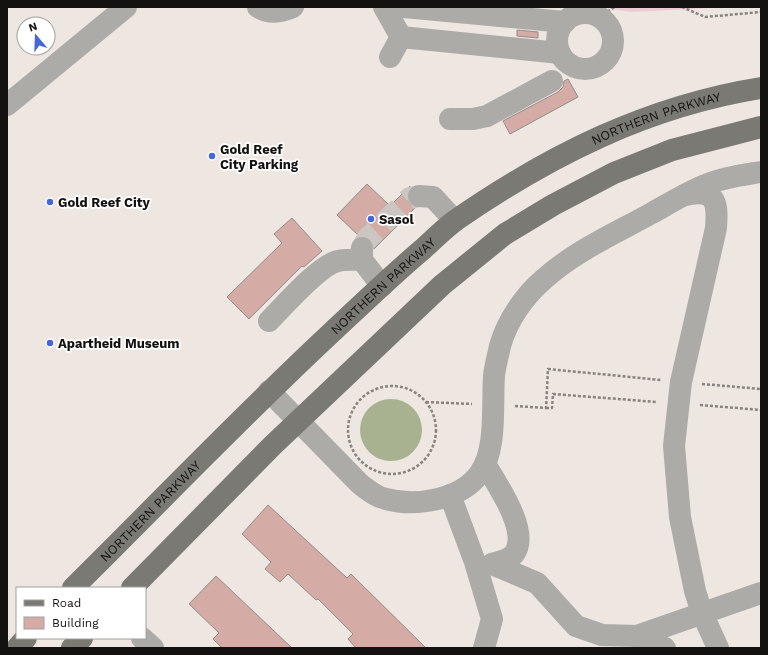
<svg xmlns="http://www.w3.org/2000/svg" width="768" height="655" viewBox="0 0 768 655" font-family="'Work Sans',sans-serif">
  <style>
    .green { fill: #eccbd5 }
    .water { fill: #a8b290 }
    .building { fill: #d4aba5; stroke: #958c8b }
    .lines { fill: none; stroke-linecap: round; stroke-linejoin: round }
    .minor-tunnel { stroke: #ccc6c2; stroke-width: 22; stroke-dasharray: 22 11; stroke-linecap: butt }
    .path { stroke: #87837f; stroke-width: 2.5; stroke-dasharray: 3 2; stroke-linecap: butt }
    .minor { stroke: #adaba8; stroke-width: 22 }
    .major { stroke: #7b7974; stroke-width: 22 }
    .poi-dot { fill: #4367da; stroke: #fff; stroke-width: 1.5 }
    .labels { text-anchor: middle; stroke-width: 3.5; stroke-linejoin: round; paint-order: stroke }
    .street-label { font-size: 13px; fill: #141210; stroke: #fff }
    .poi-label { font-size: 13px; font-weight: bold; fill: #141210; stroke: #fff; text-anchor: start }
  </style>
  <rect width="100%" height="100%" fill="#ede6e1"/>
  <polygon class="green" points="599,7 733,7 631,12"/>
  <circle class="water" cx="391" cy="430" r="31"/>
  <g class="building">
    <polygon points="517,30 538,32 538,38 517,36"/>
    <polygon points="568,79 578,97 510,134 503,121 558,92 563,87 564,81"/>
    <polygon points="367,184 390,206 410,186 407,195 408,201 415,208 374,249 373,242 369,237 359,236 337,215"/>
    <polygon points="292,218 322,251 304,267 302,266 249,319 227,297 282,243 274,234"/>
    <polygon points="268,505 347,578 351,574 426,648 356,648 348,639 353,634 318,599 316,600 288,574 280,582 265,569 271,562 242,534"/>
    <polygon points="216,576 292,648 222,648 213,639 219,633 189,604"/>
  </g>
  <g class="lines">
    <polyline class="minor-tunnel" points="362,248 367,239 410,198 419,196"/>
    <g class="path">
      <polyline points="682,7 705,17 761,12"/>
      <polyline points="599,17 615,7"/>
      <polyline points="702,384 761,389"/>
      <circle cx="392" cy="430" r="44"/>
      <polyline points="426,402 472,404"/>
      <polyline points="700,405 761,410"/>
      <polyline points="515,406 546,408 548,369 661,380"/>
      <polyline points="546,408 552,408 553,394 657,402"/>
    </g>
    <g class="minor">
      <path d="M 258,7 C 269,14 282,12 293,7"/>
      <polyline points="384,7 401,37"/>
      <polyline points="404,7 565,22"/>
      <circle cx="585" cy="41" r="28"/>
      <polyline points="390,57 401,37 560,53"/>
      <polyline points="7,105 126,7"/>
      <polyline points="450,119 473,119 487,116 552,81"/>
      <path d="M 685,195 C 716,188 718,202 716,228 L 681,382 L 674,446 L 680,517 L 695,591 L 702,613 L 718,648"/>
      <polyline points="419,196 433,197 455,221"/>
      <polyline points="362,248 362,260 382,286"/>
      <path d="M 269,321 C 283,307 319,265 338,261 C 345,259 354,260 362,260"/>
      <path d="M 269,391 L 360,484 C 368,490 376,497 386,499 C 416,507 461,500 480,473 C 497,450 492,404 494,376 C 495,366 498,356 500,346 C 507,321 524,296 544,279 C 575,251 616,233 652,213 C 670,203 689,191 708,184 C 725,177 743,175 761,172"/>
      <path d="M 485,464 C 496,483 531,532 514,554 C 509,560 499,562 492,564"/>
      <polyline points="450,495 475,562 492,619 484,648"/>
      <polyline points="492,564 537,583 576,626 602,635 637,636 665,648"/>
      <polyline points="637,636 761,593"/>
      <polyline points="142,638 153,648"/>
    </g>
    <g class="major">
      <path id="s1" d="M 73,588 C 159,503 242,416 330,334 C 361,305 391,276 423,249 C 434,239 445,228 456,220 C 550,155 648,106 761,88"/>
      <polyline points="132,588 273,445 442,285 505,234 553,205 614,173 672,150 761,127"/>
      <polyline points="17,648 26,638"/>
      <polyline points="72,648 82,638"/>
    </g>
  </g>
  <g class="poi-dot">
    <circle cx="212" cy="156" r="4"/>
    <circle cx="50" cy="202" r="4"/>
    <circle cx="371" cy="219" r="4"/>
    <circle cx="50" cy="343" r="4"/>
  </g>
  <g class="labels">
    <g class="street-label">
      <text dy="5" stroke="none"><textPath href="#s1" startOffset="757">NORTHERN PARKWAY</textPath></text>
      <text dy="5" stroke="none"><textPath href="#s1" startOffset="433">NORTHERN PARKWAY</textPath></text>
      <text dy="5" stroke="none"><textPath href="#s1" startOffset="109">NORTHERN PARKWAY</textPath></text>
    </g>
    <g class="poi-label">
      <text x="220" y="154">Gold Reef<tspan x="220" dy="15">City Parking</tspan></text>
      <text x="58" y="207">Gold Reef City</text>
      <text x="379" y="224">Sasol</text>
      <text x="58" y="348">Apartheid Museum</text>
    </g>
  </g>
  <rect width="768" height="655" fill="none" stroke="#141210" stroke-width="16"/>
  <rect x="16" y="587" width="130" height="52" fill="#ffffff" stroke="#a1a09f"/>
  <rect x="24" y="600" width="20" height="6" fill="#7b7974" stroke="#a1a09f"/>
  <text x="52" y="607" font-size="12" fill="#141210">Road</text>
  <rect x="24" y="617" width="20" height="12" fill="#d4aba5" stroke="#a1a09f"/>
  <text x="52" y="627" font-size="12" fill="#141210">Building</text>
  <g transform="translate(36 36) rotate(341)"><circle r="19" fill="#ffffff" stroke="#a1a09f"/>
  <path d="M0-3L7 15L0 10L-7 15Z" fill="#4367da"/>
  <text y="-6" font-size="11" font-weight="bold" text-anchor="middle" fill="#141210">N</text>
  </g>
</svg>
